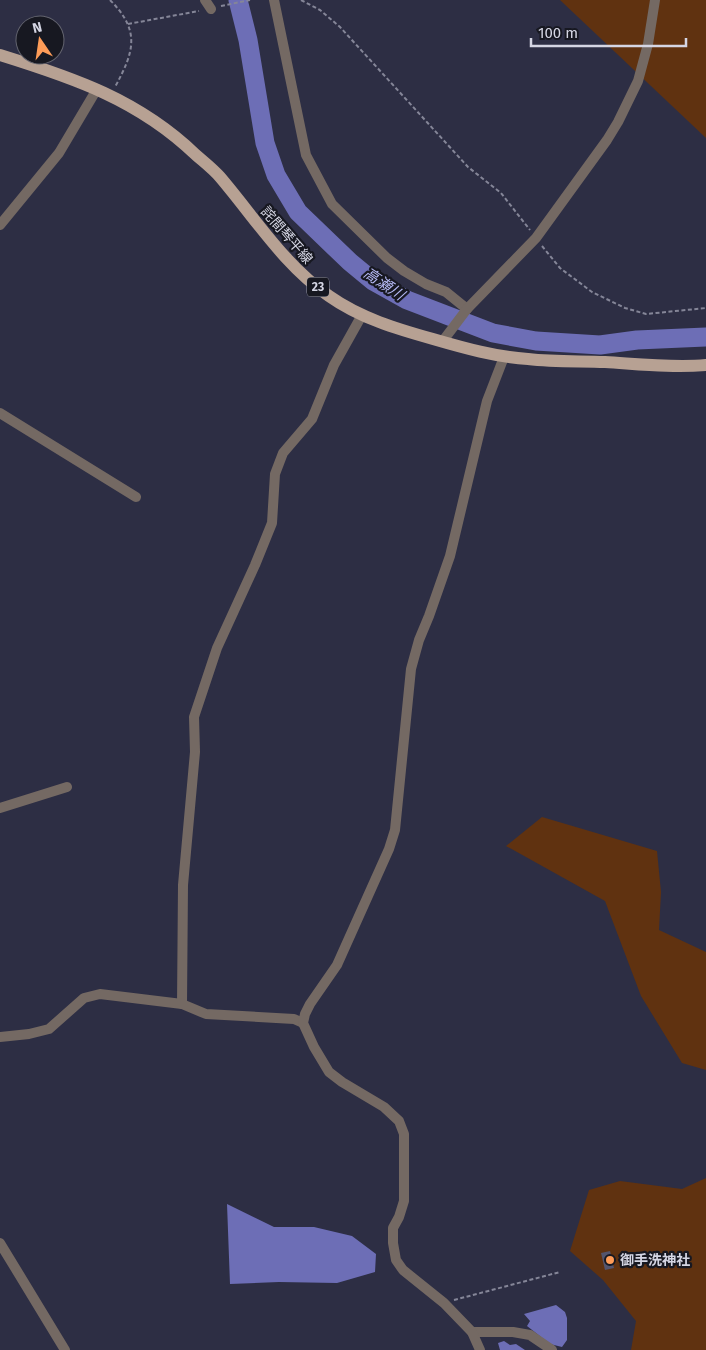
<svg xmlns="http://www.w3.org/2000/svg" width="706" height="1350" viewBox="0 0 706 1350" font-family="'Fira Sans','Noto Sans JP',sans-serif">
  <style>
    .green { fill: #603210 }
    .water { fill: #6d6eb6 }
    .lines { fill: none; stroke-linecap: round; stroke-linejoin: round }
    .river { stroke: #6d6eb6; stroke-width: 19 }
    .building { fill: #54556d }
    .path { stroke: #858698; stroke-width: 2; stroke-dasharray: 4 2.5; stroke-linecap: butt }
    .street { stroke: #746963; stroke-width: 10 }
    .primary { stroke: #b7a193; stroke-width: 12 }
    .poi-dot { fill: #fe9c58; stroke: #171821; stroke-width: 2 }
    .labels { text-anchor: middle; stroke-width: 4.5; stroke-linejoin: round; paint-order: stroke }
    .shield { fill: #171821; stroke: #9c9daa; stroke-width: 1 }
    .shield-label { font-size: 12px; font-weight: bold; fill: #d5d6e4 }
    .street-label { font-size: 14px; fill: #d5d6e4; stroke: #171821 }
    .poi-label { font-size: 14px; font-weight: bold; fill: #d5d6e4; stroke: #171821; text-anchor: start }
    .water-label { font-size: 15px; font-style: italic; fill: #b5b9f4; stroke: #171821 }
  </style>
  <rect width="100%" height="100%" fill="#2d2e44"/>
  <g class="green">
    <polygon points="560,0 706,0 706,138"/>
    <polygon points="542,817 657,851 661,892 659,930 706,952 706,1070 682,1063 641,996 605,901 506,846"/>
    <polygon points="706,1178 706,1350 631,1350 636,1321 603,1280 570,1251 589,1190 620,1181 682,1189"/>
  </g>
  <g class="water">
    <polygon points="227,1204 274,1227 314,1227 352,1236 376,1254 375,1272 337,1283 279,1282 230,1284"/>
    <polygon points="556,1305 565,1312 567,1318 567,1340 562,1347 550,1344 527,1326 530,1321 524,1314"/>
    <polygon points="504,1341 510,1345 516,1344 525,1350 500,1350 498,1343"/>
  </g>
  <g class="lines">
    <polyline class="river" points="238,0 248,40 265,143 276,175 298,212 350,262 373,281 407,300 493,333 536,341 600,345 637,340 706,337"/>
  </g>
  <polygon class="building" points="610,1251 614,1268 605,1270 601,1253"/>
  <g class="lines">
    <g class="path">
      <path d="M 110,0 C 141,31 134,52 115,87"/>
      <polyline points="301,0 320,10 340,27 468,167 501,193 530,230"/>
      <polyline points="221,6 250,0"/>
      <polyline points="128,24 199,11"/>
      <polyline points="542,246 560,268 592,292 625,308 646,314 706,308"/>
      <polyline points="454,1300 560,1272"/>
    </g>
    <g class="street">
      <polyline points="205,0 211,9"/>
      <polyline points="274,0 306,155 332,204 387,258 404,271 426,284 446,292 467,309"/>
      <polyline points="0,225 59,153 97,89"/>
      <polyline points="442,342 467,309 536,238 607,140 618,122 638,81 648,44 655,0"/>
      <polyline points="0,413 136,497"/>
      <polyline points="0,808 67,787"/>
      <polyline points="182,1004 183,885 195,752 194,717 217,648 255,565 272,523 275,474 283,453 312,419 334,365 362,315"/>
      <polyline points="0,1037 29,1034 49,1029 84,998 100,994 182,1004 206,1014 294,1019 303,1023"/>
      <polyline points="0,1243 65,1350"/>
      <polyline points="472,1332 513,1332 530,1335 552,1350"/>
      <polyline points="480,1350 472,1332 444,1303 403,1270 396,1260 393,1243 393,1228 399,1217 404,1201 404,1134 399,1121 384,1107 342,1082 329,1072 314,1047 303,1023 305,1014 310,1004 337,965 389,849 395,830 411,669 419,640 429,616 450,556 487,401 504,357"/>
    </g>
    <path class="primary" d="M 0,55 C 74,78 139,100 196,155 C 204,162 213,169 220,177 C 255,218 284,265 329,296 C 360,318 397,329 433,339 C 464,348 496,357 528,359 C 554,362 579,361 605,362 C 638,364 673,368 706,365"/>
  </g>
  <circle class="poi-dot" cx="610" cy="1260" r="5"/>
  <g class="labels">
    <rect class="shield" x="307" y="277.5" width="22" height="19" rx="4"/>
    <g class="shield-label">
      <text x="318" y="291">23</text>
    </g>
    <g class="street-label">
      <text transform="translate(287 235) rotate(49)" y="5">詫間琴平線</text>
    </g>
    <g class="poi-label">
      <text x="620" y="1265">御手洗神社</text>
    </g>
    <g class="water-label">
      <text transform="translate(384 284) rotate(34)" y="5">高瀬川</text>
    </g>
  </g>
  <g transform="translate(40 40) rotate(347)"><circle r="24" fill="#171821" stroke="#63646f"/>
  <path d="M0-4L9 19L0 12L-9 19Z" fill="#fe9c58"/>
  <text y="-8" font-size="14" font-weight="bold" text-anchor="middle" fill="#d5d6e4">N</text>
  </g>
  <path d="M531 38v8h155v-8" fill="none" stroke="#d5d6e4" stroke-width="2.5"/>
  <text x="538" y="38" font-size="15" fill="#d5d6e4" stroke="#171821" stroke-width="4" paint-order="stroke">100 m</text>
</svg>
